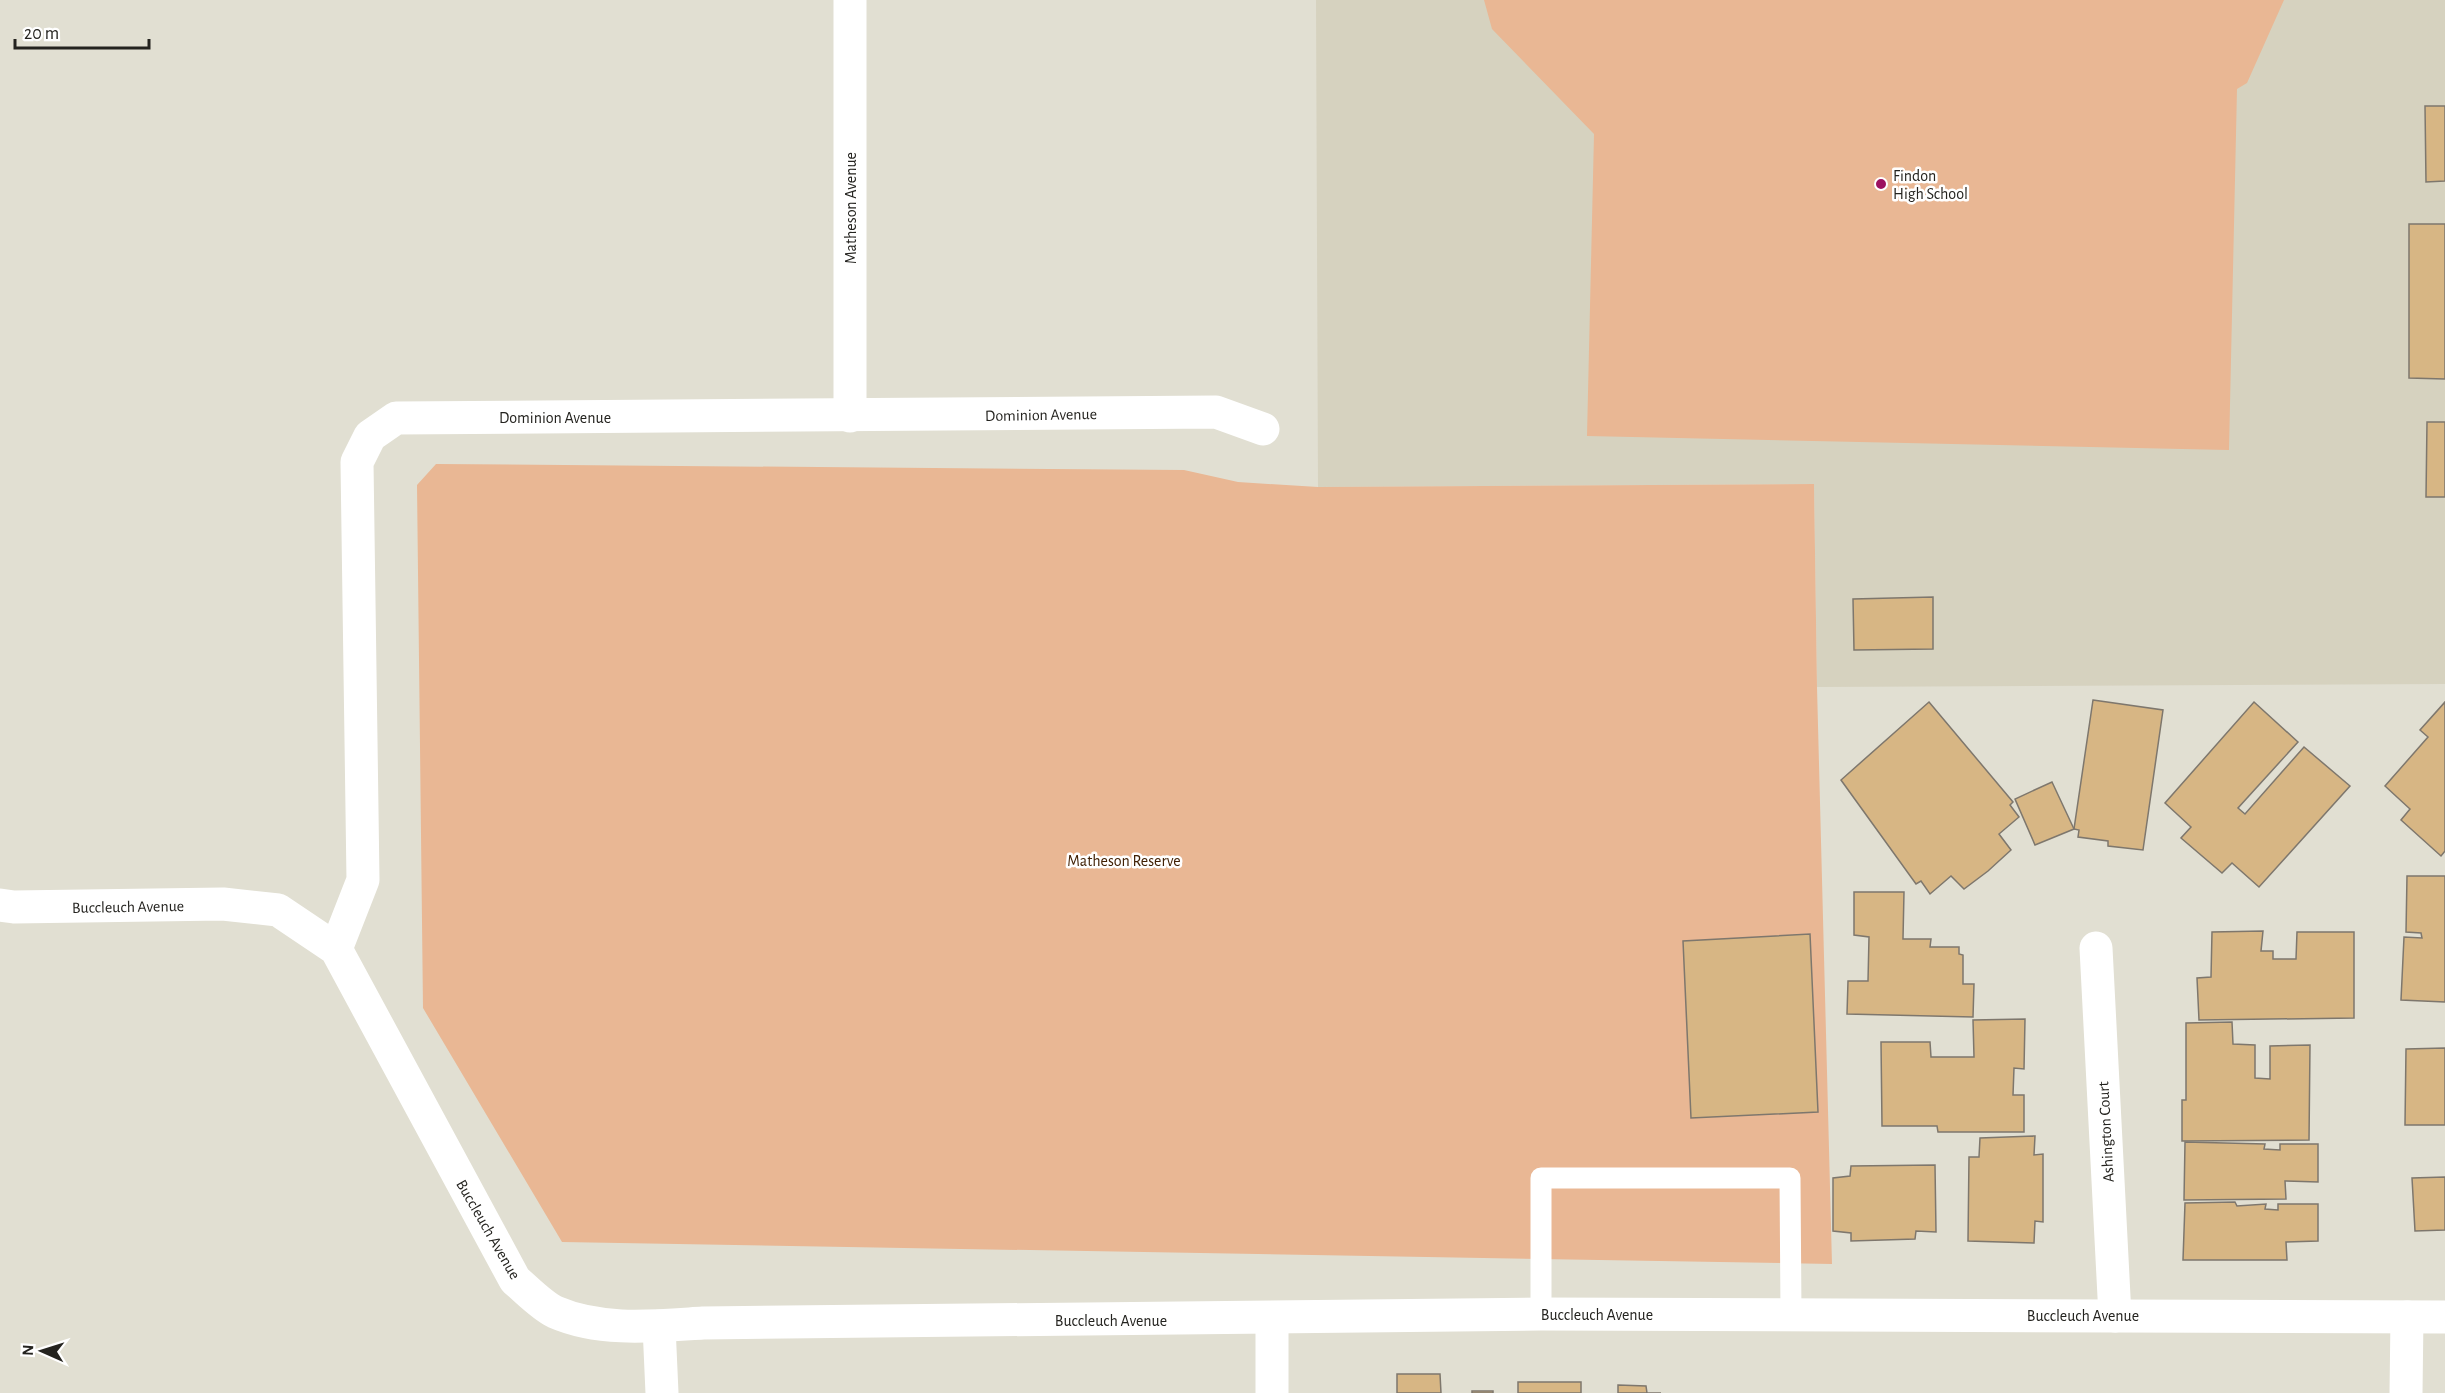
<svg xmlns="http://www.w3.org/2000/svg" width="2445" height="1393" viewBox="0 0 2445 1393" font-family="'Alegreya Sans',sans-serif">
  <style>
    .built { fill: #d6d2bf }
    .green { fill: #e9b794 }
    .building { fill: #d7b684; stroke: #7e776d; stroke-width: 1.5 }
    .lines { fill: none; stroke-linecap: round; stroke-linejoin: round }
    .lane { stroke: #fff; stroke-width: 21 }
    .street { stroke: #fff; stroke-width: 33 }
    .poi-dot { fill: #9c1160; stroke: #fff; stroke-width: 2 }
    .labels { text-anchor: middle; stroke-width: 5; stroke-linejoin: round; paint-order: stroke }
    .poi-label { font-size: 16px; fill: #24231f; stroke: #fff; text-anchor: start }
    .street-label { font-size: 16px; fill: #24231f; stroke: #fff }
    .park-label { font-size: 16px; fill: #402004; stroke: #fff }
  </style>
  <rect width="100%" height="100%" fill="#e1dfd2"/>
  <polygon class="built" points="1316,0 2445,0 2445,684 1817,687 1814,484 1318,487"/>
  <g class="green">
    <polygon points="1484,0 2284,0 2247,83 2237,89 2229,450 1587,436 1594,134 1492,29"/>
    <polygon points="436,464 1184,470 1238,482 1318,487 1814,484 1817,687 1832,1264 562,1242 423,1008 417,485"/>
  </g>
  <g class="building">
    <polygon points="2425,106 2445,106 2445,181 2426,182"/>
    <polygon points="2409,224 2445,224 2445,379 2409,378"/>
    <polygon points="2427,422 2445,422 2445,497 2426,497"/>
    <polygon points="1933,597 1933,649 1854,650 1853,599"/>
    <polygon points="2093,700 2163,710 2143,850 2108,846 2108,841 2078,837 2079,830 2074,829"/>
    <polygon points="1929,702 2013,802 2010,805 2019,817 1999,834 2011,850 1988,871 1964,889 1951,876 1930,894 1921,881 1916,884 1841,780"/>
    <polygon points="2254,702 2298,742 2238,808 2245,814 2304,747 2350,786 2259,887 2232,863 2222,873 2181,838 2191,827 2165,803"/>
    <polygon points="2445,702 2445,851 2441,856 2401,820 2410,809 2385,786 2428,737 2420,730"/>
    <polygon points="2052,782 2074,829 2035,845 2015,799"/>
    <polygon points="2407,876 2445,876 2445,1002 2401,1000 2404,937 2422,938 2421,933 2406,932"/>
    <polygon points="1854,892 1904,892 1903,939 1931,939 1930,947 1959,947 1959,954 1963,955 1963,984 1974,984 1973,1017 1847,1014 1848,981 1868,981 1869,937 1854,935"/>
    <polygon points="2263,931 2261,951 2273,951 2273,959 2296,959 2297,932 2354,932 2354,1018 2199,1020 2197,978 2211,977 2212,932"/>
    <polygon points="1810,934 1818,1112 1691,1118 1683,941"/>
    <polygon points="2025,1019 2024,1069 2014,1068 2013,1095 2024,1095 2024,1132 1938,1132 1937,1126 1882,1126 1881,1042 1930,1042 1931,1057 1974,1057 1973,1020"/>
    <polygon points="2232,1022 2233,1044 2255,1045 2255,1078 2270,1079 2270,1046 2310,1045 2309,1140 2182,1141 2182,1100 2186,1100 2186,1023"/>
    <polygon points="2445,1048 2445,1125 2405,1125 2406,1049"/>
    <polygon points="2035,1136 2034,1155 2043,1154 2043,1222 2035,1221 2034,1243 1968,1241 1969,1157 1979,1157 1980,1138"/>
    <polygon points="2185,1142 2265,1144 2264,1149 2280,1150 2280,1144 2318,1144 2318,1182 2285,1181 2286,1199 2184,1200"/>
    <polygon points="1935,1165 1936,1232 1916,1231 1915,1239 1851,1241 1851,1233 1833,1231 1833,1178 1850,1176 1851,1166"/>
    <polygon points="2445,1177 2445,1230 2415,1231 2412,1178"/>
    <polygon points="2235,1202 2237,1206 2266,1204 2265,1209 2278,1210 2278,1204 2318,1204 2318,1241 2286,1242 2287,1260 2183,1260 2185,1203"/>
    <polygon points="1397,1374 1440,1374 1441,1393 1397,1393"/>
    <rect x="1518" y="1382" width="63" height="11"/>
    <polygon points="1618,1385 1646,1386 1647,1393 1661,1393 1618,1393"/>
    <rect x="1472" y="1391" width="21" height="2"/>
  </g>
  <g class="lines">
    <polyline class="lane" points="1541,1314 1541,1178 1790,1178 1791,1314"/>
    <g class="street">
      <polyline points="850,0 850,416"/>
      <path d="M 0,905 L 14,907 L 223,904 L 278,910 L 336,949 L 515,1280 C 527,1290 541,1305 555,1312 C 601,1332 655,1326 703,1323 L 1541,1314 L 2445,1317"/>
      <polyline points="2096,948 2115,1316"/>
      <polyline points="336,949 363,880 357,462 370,436 396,418 1216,412 1263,429"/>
      <polyline points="1272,1318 1272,1393"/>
      <polyline points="659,1326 662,1393"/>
      <polyline points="2406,1393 2407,1317"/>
    </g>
  </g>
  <circle class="poi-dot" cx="1881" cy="184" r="6"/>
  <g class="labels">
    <g class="poi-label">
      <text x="1893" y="181">Findon<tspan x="1893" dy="18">High School</tspan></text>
    </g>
    <g class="street-label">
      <text transform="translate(850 208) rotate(-90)" y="6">Matheson Avenue</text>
      <text transform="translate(1041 414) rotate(-1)" y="6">Dominion Avenue</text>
      <text x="555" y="423">Dominion Avenue</text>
      <text transform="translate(128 906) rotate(-1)" y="6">Buccleuch Avenue</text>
      <text transform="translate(2105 1132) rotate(-93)" y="6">Ashington Court</text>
      <text transform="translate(489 1229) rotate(60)" y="6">Buccleuch Avenue</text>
      <text x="1597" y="1320">Buccleuch Avenue</text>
      <text x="2083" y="1321">Buccleuch Avenue</text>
      <text x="1111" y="1326">Buccleuch Avenue</text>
    </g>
    <g class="park-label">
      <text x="1124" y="866">Matheson Reserve</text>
    </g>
  </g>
  <g transform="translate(42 1351) rotate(273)" stroke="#ffffff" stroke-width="4.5" paint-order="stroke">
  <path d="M0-4.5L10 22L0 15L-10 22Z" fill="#24231f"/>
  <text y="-9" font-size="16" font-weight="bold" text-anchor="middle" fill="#24231f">N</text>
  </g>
  <path d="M15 39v9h134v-9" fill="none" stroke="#24231f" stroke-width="3"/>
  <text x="24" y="39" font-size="18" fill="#24231f" stroke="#ffffff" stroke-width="4.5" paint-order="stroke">20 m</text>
</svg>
